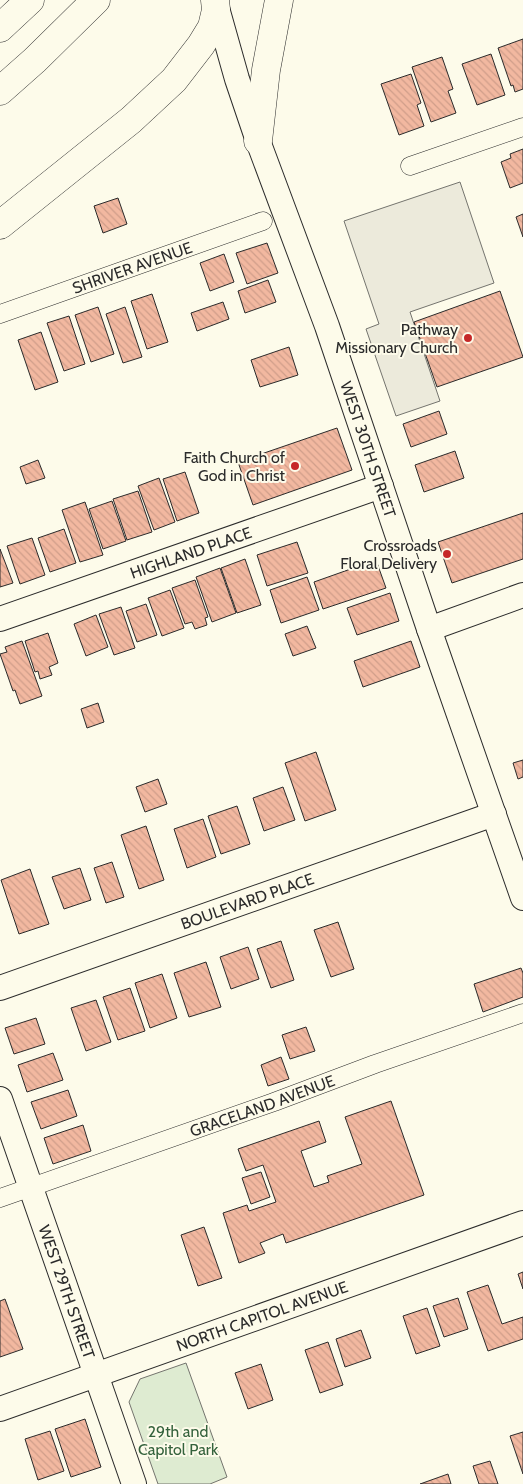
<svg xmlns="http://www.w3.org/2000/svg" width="523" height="1484" viewBox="0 0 523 1484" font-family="Cabin,sans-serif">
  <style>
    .green { fill: #deebd1; stroke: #74746e }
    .parking { fill: #eceadb; stroke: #74746e }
    .building { fill: url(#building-back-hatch); stroke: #2b2b2b }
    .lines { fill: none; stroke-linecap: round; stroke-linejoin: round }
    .street-casing { stroke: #2b2b2b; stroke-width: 19 }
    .secondary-casing { stroke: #2b2b2b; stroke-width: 26 }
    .highway-casing { stroke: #2b2b2b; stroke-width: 29 }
    .street { stroke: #fdfbea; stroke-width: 18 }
    .secondary { stroke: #fdfbea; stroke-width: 24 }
    .highway { stroke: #fdfbea; stroke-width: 28 }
    .poi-dot { fill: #c62828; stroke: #fdfbea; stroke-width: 2 }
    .labels { text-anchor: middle; stroke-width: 4; stroke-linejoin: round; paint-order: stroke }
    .street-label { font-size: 16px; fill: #2b2b2b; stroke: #fdfbea }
    .poi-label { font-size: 16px; fill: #2b2b2b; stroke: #fdfbea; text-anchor: end }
    .park-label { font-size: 16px; fill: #34623c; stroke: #fdfbea }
  </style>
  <defs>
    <pattern id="building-back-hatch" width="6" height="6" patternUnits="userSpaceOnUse" patternTransform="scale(1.25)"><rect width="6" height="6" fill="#f2b8a0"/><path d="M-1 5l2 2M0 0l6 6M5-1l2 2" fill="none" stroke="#d09e8a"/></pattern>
  </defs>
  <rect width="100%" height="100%" fill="#fdfbea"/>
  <polygon class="green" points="186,1363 227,1477 210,1484 158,1484 129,1402 140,1379"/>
  <polygon class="parking" points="460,182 494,283 410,312 440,401 396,416 366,329 379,324 344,221"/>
  <g class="building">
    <polygon points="523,39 523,89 515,92 513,85 511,86 498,48"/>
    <polygon points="491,54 505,95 477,105 462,64"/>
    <polygon points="442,57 453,89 448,91 456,113 431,122 412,67"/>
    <polygon points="411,74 421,103 417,105 424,126 399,135 381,84"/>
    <polygon points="523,149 523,183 510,188 501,162 511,158 510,154"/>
    <polygon points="118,198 127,224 103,233 94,206"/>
    <polygon points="523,214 523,237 516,217"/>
    <polygon points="267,243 278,273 247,284 236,253"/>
    <polygon points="224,254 234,282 210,291 200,263"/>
    <polygon points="268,280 276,302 245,313 238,291"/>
    <polygon points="500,291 523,357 437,387 414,322"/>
    <polygon points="152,294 168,342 147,349 131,301"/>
    <polygon points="223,302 229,319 197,331 191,313"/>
    <polygon points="98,307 114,354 91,362 75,315"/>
    <polygon points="125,307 142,357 123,363 106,314"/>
    <polygon points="69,316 85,364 64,371 47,323"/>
    <polygon points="41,332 58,382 35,390 18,340"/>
    <polygon points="289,347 298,375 260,387 251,360"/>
    <polygon points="439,411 447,434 411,447 403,424"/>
    <polygon points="337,428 352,470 253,505 238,462"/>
    <polygon points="455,451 464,478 424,492 415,465"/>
    <polygon points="38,460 45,478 26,484 20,467"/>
    <polygon points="185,472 199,513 177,521 163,479"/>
    <polygon points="159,478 175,522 154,530 138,486"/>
    <polygon points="138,491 152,532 127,540 113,499"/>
    <polygon points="112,501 126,541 103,549 89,509"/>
    <polygon points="85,502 103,555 80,562 62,510"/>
    <polygon points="523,513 523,559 452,583 438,542"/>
    <polygon points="64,529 76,563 50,572 38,538"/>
    <polygon points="32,538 45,575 20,584 7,546"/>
    <polygon points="297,542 308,573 267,586 257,555"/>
    <polygon points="0,549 13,583 0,587"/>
    <polygon points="245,559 261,605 237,613 221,568"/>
    <polygon points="376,560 386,588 323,609 314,582"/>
    <polygon points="220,568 236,613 212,622 196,577"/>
    <polygon points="307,577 319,610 281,623 270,590"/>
    <polygon points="195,580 208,617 205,618 207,625 195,629 192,622 185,624 172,588"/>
    <polygon points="170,590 184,628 162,636 148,598"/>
    <polygon points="390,593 399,621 357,635 347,608"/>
    <polygon points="146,604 157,635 137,642 126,611"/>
    <polygon points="121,607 135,648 114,655 99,614"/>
    <polygon points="96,615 108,647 86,656 74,624"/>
    <polygon points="307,626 316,648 293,656 285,634"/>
    <polygon points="48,633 58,663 49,667 52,675 40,679 38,671 35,672 25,641"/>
    <polygon points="22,641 42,696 20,704 15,690 13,691 0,654 7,652 5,647"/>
    <polygon points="411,641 420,667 363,687 354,661"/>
    <polygon points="98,703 104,722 87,728 81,709"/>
    <polygon points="316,752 336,810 305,821 285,763"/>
    <polygon points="523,760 523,777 518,779 513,763"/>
    <polygon points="158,779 167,804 145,812 136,787"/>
    <polygon points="283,787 295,820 264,831 253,798"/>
    <polygon points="237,806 250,844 221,854 208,816"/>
    <polygon points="203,819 216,857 187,868 174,829"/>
    <polygon points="146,826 164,880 139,889 121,835"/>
    <polygon points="112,862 124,897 106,903 94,868"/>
    <polygon points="80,868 91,900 64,909 52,877"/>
    <polygon points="30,869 49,924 19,934 1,880"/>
    <polygon points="338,922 354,969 331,977 314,930"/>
    <polygon points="281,941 294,980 271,988 257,949"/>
    <polygon points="248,947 259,979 231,989 220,957"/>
    <polygon points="206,962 221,1007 189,1017 174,973"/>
    <polygon points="521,968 523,973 523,997 483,1012 474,984"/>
    <polygon points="162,974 177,1018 150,1028 135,983"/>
    <polygon points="130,988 145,1031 118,1040 103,997"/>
    <polygon points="96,1000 111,1042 86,1051 71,1008"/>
    <polygon points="36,1018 45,1044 14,1054 5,1028"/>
    <polygon points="306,1027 315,1051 290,1059 282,1035"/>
    <polygon points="53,1053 63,1080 27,1092 18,1065"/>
    <polygon points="281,1057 289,1079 268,1086 261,1065"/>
    <polygon points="68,1090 77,1116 41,1129 31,1102"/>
    <polygon points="391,1101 424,1195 286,1243 283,1234 260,1243 265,1253 239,1263 223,1213 247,1205 249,1211 276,1202 263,1165 246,1171 238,1149 319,1121 326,1142 301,1151 314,1187 329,1182 327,1176 362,1164 345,1117"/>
    <polygon points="83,1125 91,1151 53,1164 44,1138"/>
    <polygon points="261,1172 270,1197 251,1204 242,1178"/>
    <polygon points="204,1227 222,1278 198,1286 181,1235"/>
    <polygon points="523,1272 523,1289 518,1274"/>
    <polygon points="488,1285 502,1324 523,1317 523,1339 488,1351 467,1292"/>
    <polygon points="458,1298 468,1329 444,1337 433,1306"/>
    <polygon points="5,1299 23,1349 0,1357 0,1301"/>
    <polygon points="427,1308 440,1346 416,1354 403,1316"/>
    <polygon points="361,1330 371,1358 345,1367 336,1339"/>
    <polygon points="328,1342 343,1385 320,1393 305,1350"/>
    <polygon points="261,1364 273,1400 248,1409 235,1373"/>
    <polygon points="85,1419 101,1467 71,1477 55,1429"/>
    <polygon points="50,1431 64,1471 38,1480 25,1439"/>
    <polygon points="523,1432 523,1474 510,1436"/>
    <polygon points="490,1461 498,1484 479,1484 473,1466"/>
    <polygon points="448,1474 451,1484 420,1484"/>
  </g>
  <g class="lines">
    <defs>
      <g id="street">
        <polyline points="410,166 523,127"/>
        <path id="s1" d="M 0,314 L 263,221"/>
        <path id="s2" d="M 0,1198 L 274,1102 L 375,1064 L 523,1013"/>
      </g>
      <g id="secondary">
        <path id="s3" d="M 215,1 L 237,79 L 258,141 L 327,326 L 429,629 L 523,898"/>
        <path id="s4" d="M 0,619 L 381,486"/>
        <polyline points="429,629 523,595"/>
        <path id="s5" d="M 0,988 L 494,814"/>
        <path id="s6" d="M 0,1099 L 134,1484"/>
        <path id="s7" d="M 0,1409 L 523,1223"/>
      </g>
      <g id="highway">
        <polyline points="0,28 30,0"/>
        <polyline points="0,91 35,60 96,0"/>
        <polyline points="258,141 266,70 279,0"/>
        <polyline points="0,225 131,120 174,80 201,45 212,27 216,10 215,0"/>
      </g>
    </defs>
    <use href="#street" class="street-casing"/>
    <use href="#secondary" class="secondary-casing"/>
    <use href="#highway" class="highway-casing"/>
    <use href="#street" class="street"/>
    <use href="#secondary" class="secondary"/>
    <use href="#highway" class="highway"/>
  </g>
  <g class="poi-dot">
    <circle cx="468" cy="338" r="5"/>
    <circle cx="295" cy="466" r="5"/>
    <circle cx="447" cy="554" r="5"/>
  </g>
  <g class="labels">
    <g class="street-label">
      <text dy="6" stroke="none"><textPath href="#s1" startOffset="140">SHRIVER AVENUE</textPath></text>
      <text dy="6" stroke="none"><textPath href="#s3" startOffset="474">WEST 30TH STREET</textPath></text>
      <text dy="6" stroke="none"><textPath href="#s4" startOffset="202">HIGHLAND PLACE</textPath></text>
      <text dy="6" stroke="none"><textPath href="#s5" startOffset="262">BOULEVARD PLACE</textPath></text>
      <text dy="6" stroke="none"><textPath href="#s2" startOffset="278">GRACELAND AVENUE</textPath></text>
      <text dy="6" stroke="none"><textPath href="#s6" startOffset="204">WEST 29TH STREET</textPath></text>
      <text dy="6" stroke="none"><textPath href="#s7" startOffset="278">NORTH CAPITOL AVENUE</textPath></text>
    </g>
    <g class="poi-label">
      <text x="458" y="335">Pathway<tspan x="458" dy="18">Missionary Church</tspan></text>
      <text x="285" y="463">Faith Church of<tspan x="285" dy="18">God in Christ</tspan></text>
      <text x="437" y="551">Crossroads<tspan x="437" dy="18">Floral Delivery</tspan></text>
    </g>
    <g class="park-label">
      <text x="178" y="1437">29th and<tspan x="178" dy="18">Capitol Park</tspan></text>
    </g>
  </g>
</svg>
